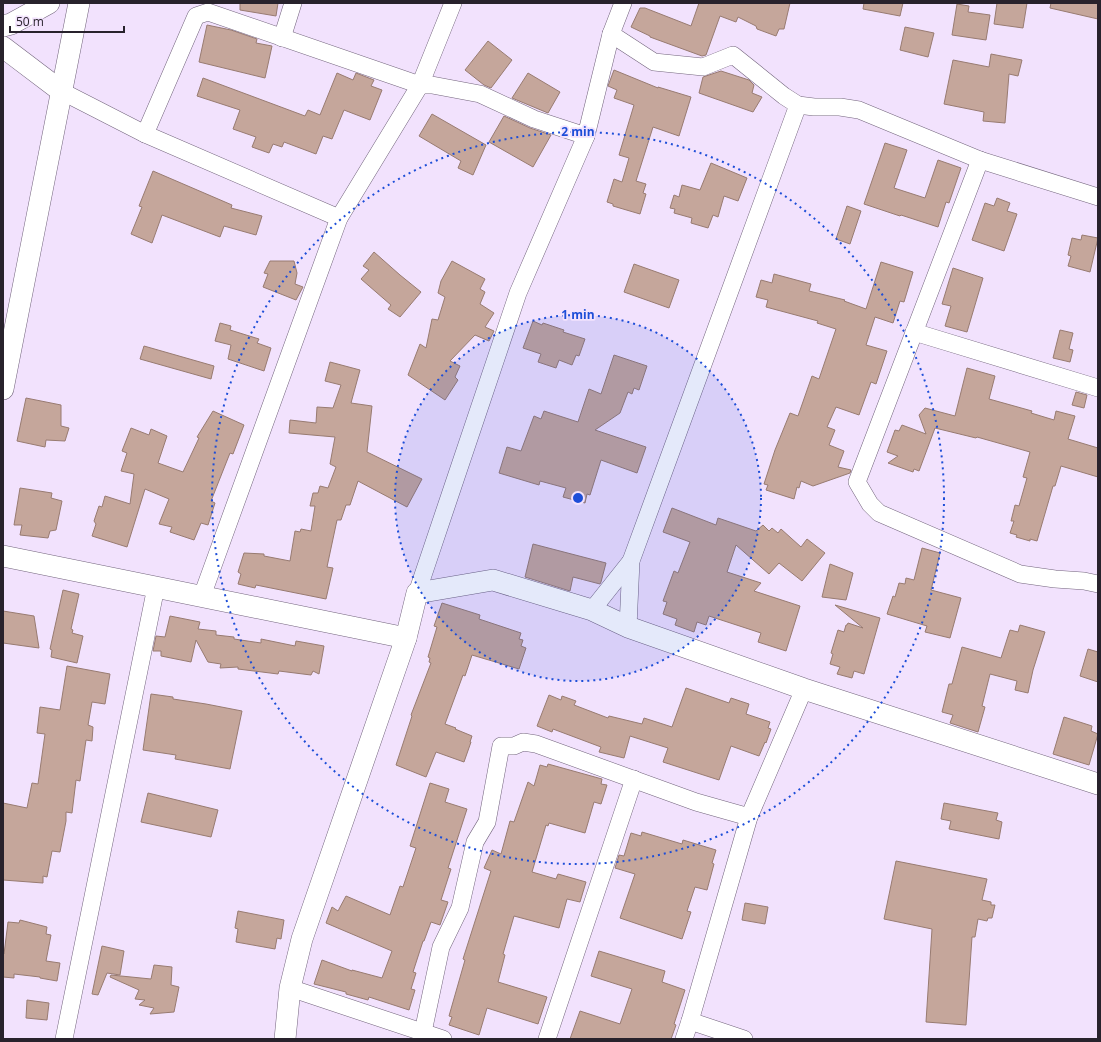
<svg xmlns="http://www.w3.org/2000/svg" width="1101" height="1042" viewBox="0 0 1101 1042" font-family="'Open Sans',sans-serif">
  <style>
    .building { fill: #c5a69b; stroke: #987b71 }
    .lines { fill: none; stroke-linecap: round; stroke-linejoin: round }
    .minor-casing { stroke: #73657d; stroke-width: 18 }
    .tertiary-casing { stroke: #73657d; stroke-width: 22 }
    .minor { stroke: #fff; stroke-width: 17 }
    .tertiary { stroke: #fff; stroke-width: 21 }
    .ring { fill: none; stroke: #1d4ed8; stroke-width: 2; stroke-dasharray: 2 4 }
    .centre { fill: #1d4ed8; stroke: #f2e2fd; stroke-width: 2 }
    .ring-label { font-size: 12px; text-anchor: middle; font-weight: bold; fill: #1d4ed8; stroke: #f2e2fd; stroke-width: 3.5; stroke-linejoin: round; paint-order: stroke }
  </style>
  <rect width="100%" height="100%" fill="#f2e2fd"/>
  <g class="building">
    <polygon points="240,3 278,3 276,16 240,10"/>
    <polygon points="699,3 790,3 784,29 779,29 776,36 757,29 756,26 738,17 736,22 720,16 706,55 702,56 650,37 650,36 631,27 640,8 645,8 691,26"/>
    <polygon points="864,3 903,3 900,16 863,9"/>
    <polygon points="997,3 1027,3 1023,28 994,24"/>
    <polygon points="1051,3 1098,3 1098,19 1050,8"/>
    <polygon points="957,4 969,6 968,12 990,15 986,40 952,35"/>
    <polygon points="207,25 231,30 257,39 256,43 272,46 265,78 199,62"/>
    <polygon points="905,27 934,33 928,57 900,50"/>
    <polygon points="488,41 512,60 491,88 484,85 465,70"/>
    <polygon points="991,54 1022,60 1018,76 1009,74 1005,123 983,121 984,112 944,104 953,60 989,67"/>
    <polygon points="614,70 658,88 658,87 691,97 679,136 653,127 636,181 646,184 643,193 646,194 640,214 613,206 613,204 607,202 614,179 622,182 629,158 619,155 634,105 614,98 617,90 608,86"/>
    <polygon points="721,71 749,80 754,85 752,93 762,97 753,112 699,93 703,77"/>
    <polygon points="337,73 353,80 356,73 374,80 371,86 382,90 370,120 344,110 332,139 323,136 316,154 284,142 282,147 273,144 269,153 252,147 256,137 233,129 240,110 197,96 203,78 305,116 308,110 320,115"/>
    <polygon points="528,73 560,92 548,113 512,98"/>
    <polygon points="432,114 486,145 473,175 458,168 461,161 419,136"/>
    <polygon points="504,116 530,128 551,135 533,167 489,142"/>
    <polygon points="885,143 907,150 894,188 925,198 938,160 961,168 949,203 946,202 938,227 901,215 900,216 864,204"/>
    <polygon points="711,163 747,178 738,201 724,196 718,217 713,215 708,228 691,223 692,218 674,213 675,209 670,208 674,195 679,197 682,185 700,190"/>
    <polygon points="153,171 232,205 231,208 262,216 256,235 224,226 220,237 162,215 152,243 131,234 142,207 139,206"/>
    <polygon points="997,198 1010,203 1007,211 1017,214 1004,251 972,240 985,203 994,206"/>
    <polygon points="847,206 861,211 850,244 836,239"/>
    <polygon points="1082,235 1098,238 1090,272 1068,266 1071,256 1068,255 1072,238 1081,240"/>
    <polygon points="374,252 400,275 421,292 400,317 388,309 391,305 361,279 369,270 363,266"/>
    <polygon points="270,261 294,261 297,273 295,284 303,287 296,300 263,287 268,274 264,273"/>
    <polygon points="452,261 485,279 480,289 485,292 480,304 494,313 485,327 494,331 489,341 475,335 450,361 460,366 455,377 458,380 445,400 408,375 420,344 426,348 432,319 438,320 445,297 438,293 441,281"/>
    <polygon points="881,262 913,272 904,302 900,301 893,323 875,317 866,345 887,351 876,384 871,382 859,415 836,407 827,427 835,430 829,445 844,451 838,467 851,470 850,473 813,486 801,481 799,488 797,487 794,499 766,490 768,485 764,484 775,450 790,413 798,416 812,376 819,379 836,329 817,323 818,321 766,307 768,300 756,297 761,280 772,283 774,274 811,284 809,291 845,300 844,301 866,309"/>
    <polygon points="634,264 679,280 669,308 624,292"/>
    <polygon points="953,268 983,278 967,332 945,326 951,306 942,304"/>
    <polygon points="533,321 542,325 543,323 564,330 563,332 585,339 579,356 576,355 572,365 559,360 556,368 538,362 541,354 523,348"/>
    <polygon points="220,323 231,326 230,330 259,339 257,343 271,348 264,371 228,359 231,345 215,341"/>
    <polygon points="1060,330 1073,333 1069,349 1073,350 1070,362 1053,358"/>
    <polygon points="144,346 214,366 211,379 140,359"/>
    <polygon points="614,355 647,366 639,390 634,388 632,394 628,392 620,413 595,430 646,447 637,473 601,460 590,495 587,494 585,503 563,497 566,488 540,481 539,485 499,473 507,447 521,451 534,416 541,419 544,411 578,422 589,389 601,394"/>
    <polygon points="330,362 360,370 351,403 372,406 367,452 422,479 407,507 358,481 350,505 346,505 341,520 337,520 327,567 333,568 326,599 256,585 255,588 238,584 241,574 238,572 244,553 264,554 264,556 290,561 295,531 300,532 301,529 311,531 315,506 310,506 313,493 318,493 320,486 328,488 336,467 330,464 335,437 289,433 290,420 316,423 317,407 333,408 341,385 325,381"/>
    <polygon points="967,368 995,376 989,399 1032,411 1031,413 1054,420 1056,411 1075,416 1068,439 1098,448 1098,477 1061,466 1055,486 1053,486 1037,541 1030,539 1030,541 1016,537 1017,535 1010,533 1014,521 1011,521 1015,505 1019,506 1027,478 1023,477 1030,452 977,437 976,438 935,428 919,471 914,469 913,472 888,463 898,456 887,452 895,430 899,431 902,425 926,434 919,415 925,408 955,416"/>
    <polygon points="1076,392 1087,395 1084,408 1072,405"/>
    <polygon points="26,398 61,405 61,426 69,428 65,441 46,440 45,447 17,441"/>
    <polygon points="213,411 244,425 233,454 230,453 211,501 215,503 208,525 201,523 194,540 170,532 172,527 159,524 169,499 145,489 127,547 92,536 96,524 94,521 99,506 102,507 105,496 130,504 134,474 121,471 127,453 122,451 131,428 149,435 151,429 167,436 158,463 183,472 199,438 197,437"/>
    <polygon points="20,488 52,493 51,498 62,501 56,530 50,531 48,538 20,535 22,525 14,525"/>
    <polygon points="672,508 716,525 718,518 756,531 763,525 769,531 772,528 778,533 781,529 801,547 807,539 825,553 802,581 779,563 769,574 736,545 727,572 761,583 754,591 800,606 786,651 758,642 761,633 709,616 706,625 697,622 694,632 675,625 677,619 663,614 667,602 663,601 674,571 678,573 690,542 663,532"/>
    <polygon points="533,544 606,563 601,582 600,584 573,577 570,591 525,577"/>
    <polygon points="922,548 940,553 931,590 961,598 950,638 925,632 927,626 887,614 893,596 895,597 899,583 905,584 906,578 914,580"/>
    <polygon points="830,564 853,573 846,600 822,597"/>
    <polygon points="63,590 79,594 71,629 73,630 72,633 83,636 77,663 51,657 52,650 50,649"/>
    <polygon points="442,603 480,615 479,619 521,633 519,639 523,640 521,646 526,648 519,669 472,655 465,676 463,675 445,724 456,728 455,729 472,736 470,742 471,742 464,762 436,752 426,777 396,765 412,716 411,715 431,663 429,662 430,658 428,657 437,627 434,626"/>
    <polygon points="835,605 880,618 864,674 854,671 852,678 837,674 840,667 830,664 833,654 831,653 838,630 844,632 846,625 847,625 848,623 863,628"/>
    <polygon points="3,611 34,616 39,648 3,643"/>
    <polygon points="170,616 200,622 198,629 216,631 216,635 234,637 234,639 261,643 261,639 295,646 296,641 324,646 319,674 313,671 311,675 279,671 278,674 238,669 238,667 220,668 221,664 208,662 196,640 191,662 161,656 161,651 153,651 156,636 165,637"/>
    <polygon points="1020,625 1045,632 1033,670 1028,693 1015,690 1017,681 990,674 982,706 985,707 978,732 950,723 953,715 942,712 949,684 952,684 962,647 1001,658 1010,630 1018,632"/>
    <polygon points="1088,649 1098,652 1098,682 1080,676"/>
    <polygon points="67,666 110,674 105,704 92,702 88,725 93,727 92,741 86,740 80,781 76,780 72,813 66,812 66,821 60,852 52,851 47,877 43,876 43,883 3,880 3,803 27,808 32,783 38,784 45,734 37,733 40,707 60,710"/>
    <polygon points="686,688 729,703 731,698 749,704 746,714 770,722 768,728 771,729 766,743 765,742 759,756 731,746 719,780 663,762 668,748 630,736 624,758 599,752 601,747 553,729 552,732 537,726 549,695 561,700 562,696 576,701 574,705 608,718 609,716 642,724 644,718 672,727"/>
    <polygon points="151,694 173,697 173,699 206,704 242,711 230,769 175,759 176,755 143,750"/>
    <polygon points="1064,717 1092,726 1091,731 1098,734 1089,765 1053,754"/>
    <polygon points="548,764 602,779 601,784 607,785 601,804 594,802 585,833 549,823 548,826 546,825 532,872 556,879 558,874 586,882 580,902 567,899 559,928 514,916 503,954 505,955 498,982 547,997 538,1024 487,1008 479,1035 449,1025 452,1017 449,1016 465,960 463,959 491,871 484,868 492,850 501,854 510,821 514,822 528,782 534,786 540,765 547,767"/>
    <polygon points="430,783 449,789 445,802 467,809 448,868 451,869 441,900 448,902 440,925 431,922 424,941 423,941 413,972 416,973 411,989 415,990 409,1010 369,997 368,1000 346,994 346,992 314,984 322,960 352,971 352,970 382,978 392,951 326,923 332,907 338,911 346,896 390,915 400,886 403,887 416,848 410,846"/>
    <polygon points="148,793 218,810 211,837 141,822"/>
    <polygon points="944,803 998,813 996,820 1002,822 999,839 949,829 951,821 941,819"/>
    <polygon points="642,832 682,844 683,840 716,850 712,863 714,864 707,890 695,887 687,911 691,912 682,939 620,918 635,874 615,868 619,855 624,856 631,833 641,836"/>
    <polygon points="896,861 987,879 982,900 991,902 991,905 995,905 992,918 988,918 987,921 978,919 975,937 972,937 966,1025 926,1022 932,929 884,919"/>
    <polygon points="745,903 768,907 765,924 742,920"/>
    <polygon points="238,911 284,920 281,939 277,938 275,949 236,942 238,929 235,928"/>
    <polygon points="20,920 47,927 46,934 51,935 46,961 60,963 57,981 40,978 40,977 14,974 14,978 3,977 3,953 4,954 8,922 19,923"/>
    <polygon points="102,946 124,951 120,975 107,973 98,995 92,994"/>
    <polygon points="599,951 665,971 662,982 685,990 674,1024 676,1025 671,1039 570,1039 580,1011 620,1024 632,989 591,976"/>
    <polygon points="154,965 172,967 171,985 179,987 174,1012 150,1014 154,1008 139,1005 145,1000 135,999 139,990 110,977 111,975 151,979"/>
    <polygon points="27,1000 49,1003 47,1020 26,1018"/>
  </g>
  <g class="lines">
    <defs>
      <g id="minor">
        <polyline points="611,34 654,62 703,67 733,55 784,96 798,105 814,107 840,107 859,110 980,160 1098,197"/>
        <polyline points="282,38 293,3"/>
        <polyline points="61,91 145,134 339,218"/>
        <polyline points="145,134 196,16 208,12 420,85 432,85 480,94 534,119 586,136"/>
        <polyline points="980,160 857,482 870,504 879,513 1020,574 1055,579 1084,581 1098,584"/>
        <polyline points="914,332 1098,388"/>
        <polyline points="417,593 518,293 586,136 611,34 623,3"/>
        <polyline points="202,596 339,218 420,85 453,3"/>
        <polyline points="592,610 631,561"/>
        <polyline points="628,627 631,561 798,105"/>
        <polyline points="290,988 443,1039"/>
        <polyline points="690,1021 744,1039"/>
        <polyline points="423,1032 441,947 460,908 475,842 487,822 501,746 514,746 523,742 536,744 696,802 749,817"/>
        <polyline points="64,1039 156,587"/>
        <polyline points="547,1039 634,779"/>
        <polyline points="684,1039 690,1021 749,817 804,689"/>
      </g>
      <g id="tertiary">
        <polyline points="3,26 11,24 49,3"/>
        <polyline points="3,47 61,91"/>
        <polyline points="3,389 79,3"/>
        <polyline points="3,556 406,638 417,593 493,580 592,610 628,627 804,689 1098,784"/>
        <polyline points="285,1039 290,988 302,939 406,638"/>
      </g>
    </defs>
    <use href="#minor" class="minor-casing"/>
    <use href="#tertiary" class="tertiary-casing"/>
    <use href="#minor" class="minor"/>
    <use href="#tertiary" class="tertiary"/>
  </g>
  <circle cx="578" cy="498" r="183" fill="#1d4ed8" fill-opacity=".12"/>
  <g class="ring">
    <circle cx="578" cy="498" r="183"/>
    <circle cx="578" cy="498" r="366"/>
  </g>
  <circle cx="578" cy="498" r="6" class="centre"/>
  <g class="ring-label">
    <text x="578" y="136">2 min</text>
    <text x="578" y="319">1 min</text>
  </g>
  <rect width="1101" height="1042" fill="none" stroke="#28222c" stroke-width="8"/>
  <path d="M10 26v6h114v-6" fill="none" stroke="#28222c" stroke-width="2"/>
  <text x="16" y="26" font-size="12" fill="#28222c" stroke="#f2e2fd" stroke-width="3" paint-order="stroke">50 m</text>
</svg>
